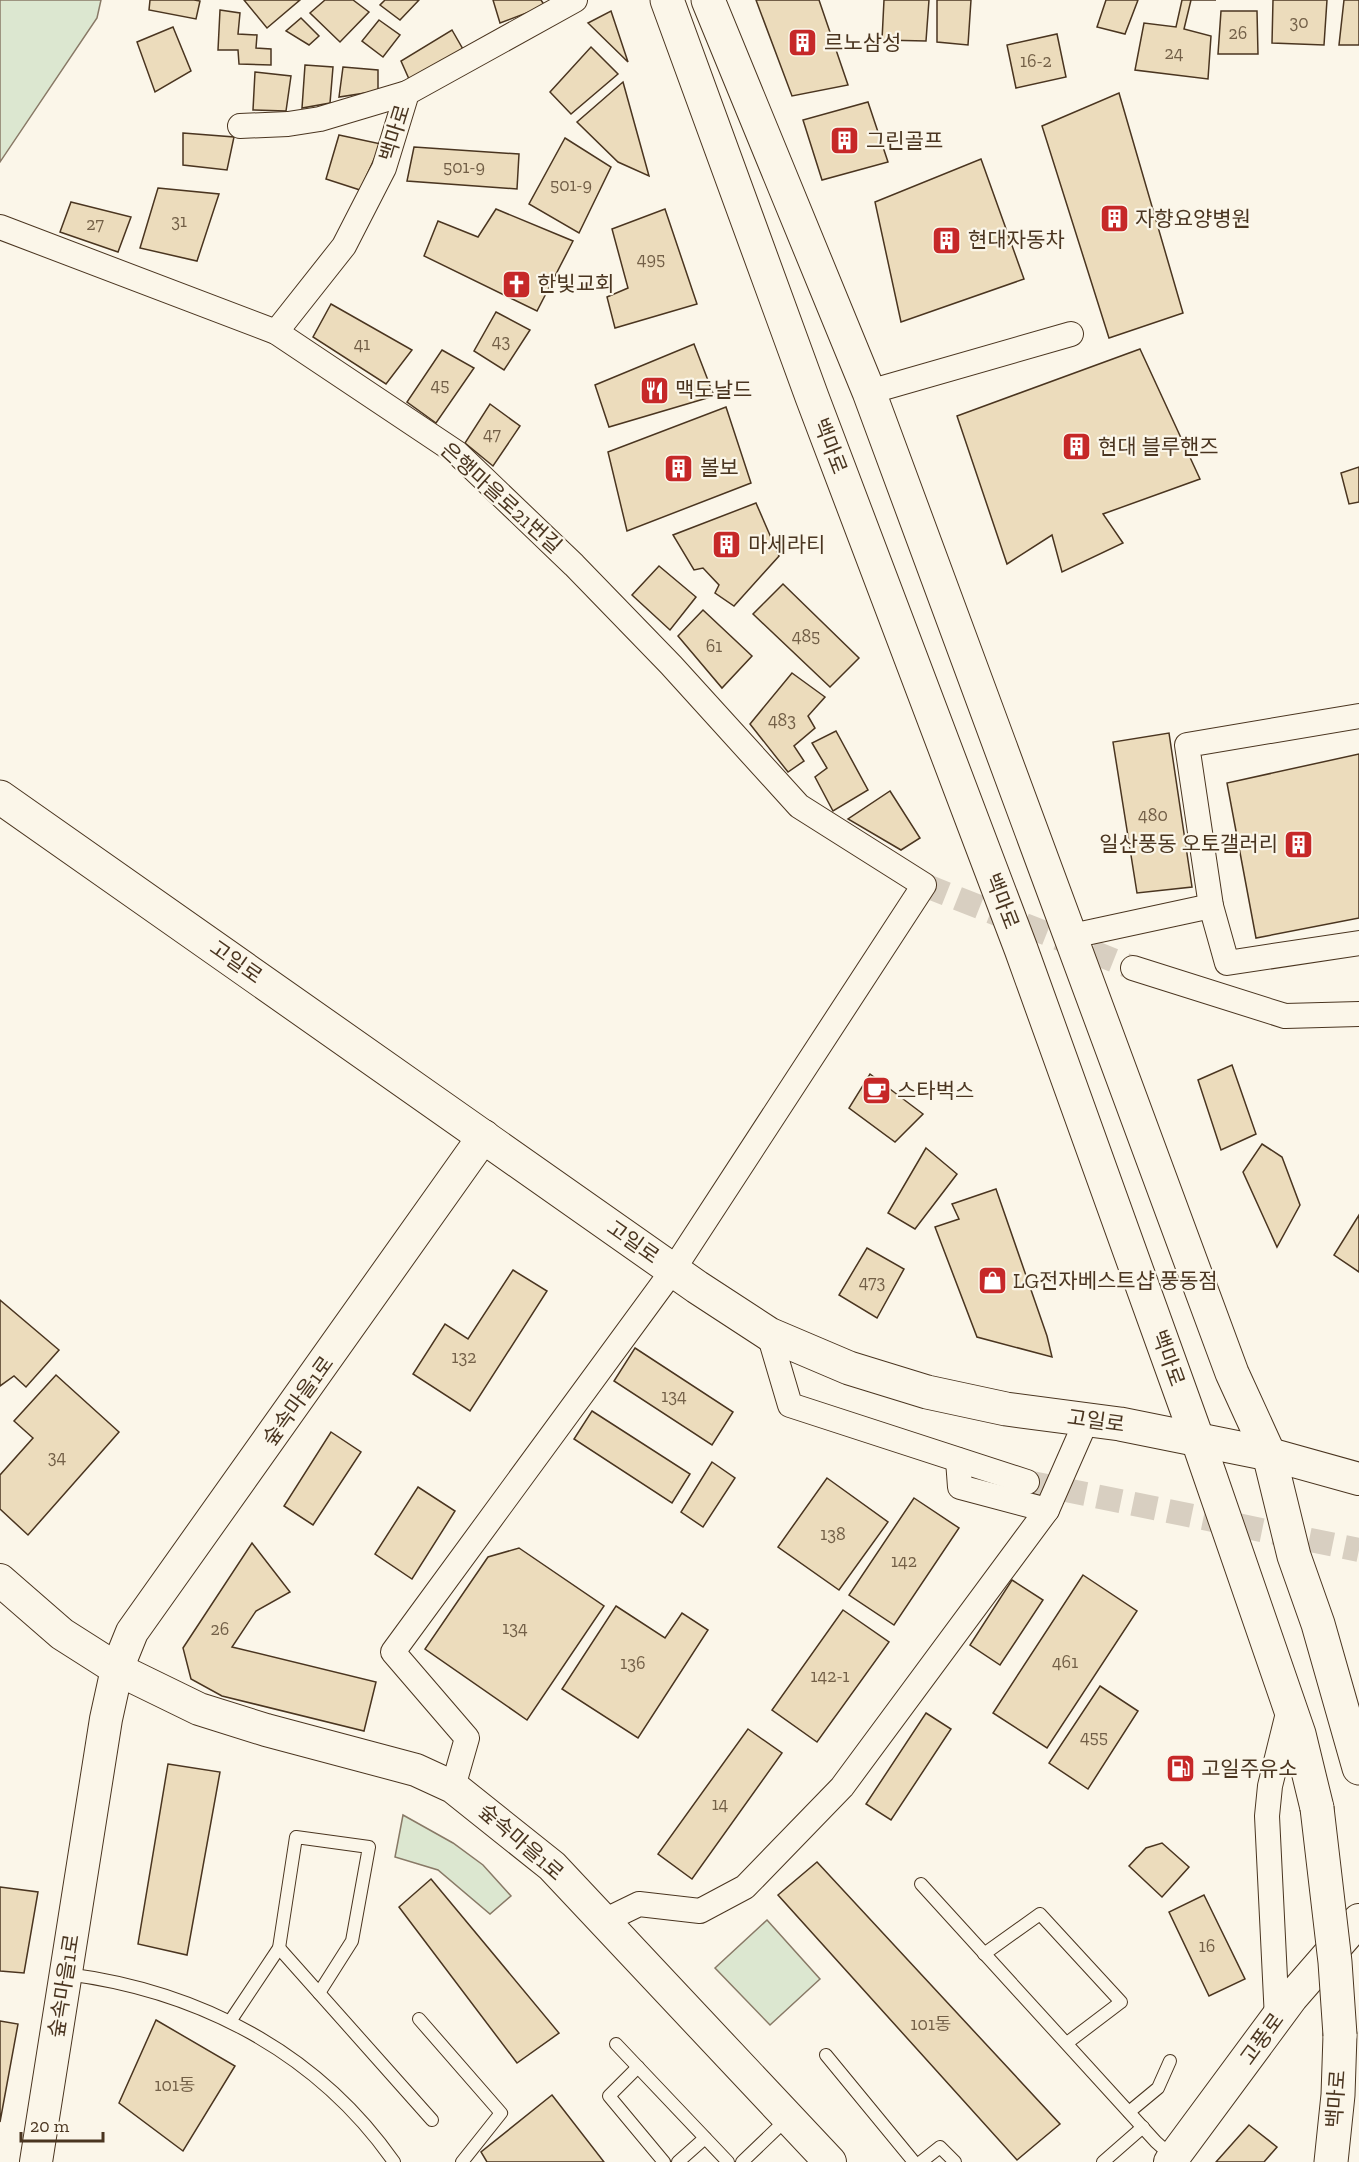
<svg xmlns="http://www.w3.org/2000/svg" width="1359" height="2162" viewBox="0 0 1359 2162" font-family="'Zilla Slab','Noto Sans KR',serif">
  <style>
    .green { fill: #dce7d0; stroke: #887966; stroke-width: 1.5 }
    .building { fill: #ecdcbc; stroke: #4a3520; stroke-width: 1.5 }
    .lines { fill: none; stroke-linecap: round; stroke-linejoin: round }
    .minor-tunnel { stroke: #d8cfc1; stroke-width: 24; stroke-dasharray: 24 12; stroke-linecap: butt }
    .service-casing { stroke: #4a3520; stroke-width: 14 }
    .minor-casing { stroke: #4a3520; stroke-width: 26 }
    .tertiary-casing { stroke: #4a3520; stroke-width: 34 }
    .secondary-casing { stroke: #4a3520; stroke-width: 35 }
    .service { stroke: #fbf6e9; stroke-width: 12 }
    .minor { stroke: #fbf6e9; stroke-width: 24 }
    .tertiary { stroke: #fbf6e9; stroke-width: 32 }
    .secondary { stroke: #fbf6e9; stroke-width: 33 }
    .secondary-bridge-casing { stroke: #4a3520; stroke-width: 35; stroke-linecap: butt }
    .secondary-bridge { stroke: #fbf6e9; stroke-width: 33 }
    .labels { text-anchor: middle; stroke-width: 4.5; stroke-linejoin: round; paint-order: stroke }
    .number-label { font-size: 18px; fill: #725f47 }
    .poi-label { font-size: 21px; fill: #4a3520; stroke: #fbf6e9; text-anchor: start }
    .street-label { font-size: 21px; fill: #4a3520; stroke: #fbf6e9 }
  </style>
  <rect width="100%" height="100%" fill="#fbf6e9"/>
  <g class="green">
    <polygon points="0,0 101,0 97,18 0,162"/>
    <polygon points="403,1815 453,1843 483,1865 511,1896 490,1914 438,1870 395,1857"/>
    <polygon points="767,1920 820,1979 770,2025 715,1968"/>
  </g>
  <g class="building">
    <polygon points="150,0 194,0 200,1 196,19 149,10"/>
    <polygon points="244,0 300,0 267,28"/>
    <polygon points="325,0 353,0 369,12 340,42 310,13"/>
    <polygon points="385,0 419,0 400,20 380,5"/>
    <polygon points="493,0 541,0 545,6 500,23"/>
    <polygon points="756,0 819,0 848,85 792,96"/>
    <polygon points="884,0 929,0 926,41 882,40"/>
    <polygon points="937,0 971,0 968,45 937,42"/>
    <polygon points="1106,0 1138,0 1125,34 1097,27"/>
    <polygon points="1182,0 1216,0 1191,0 1184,29 1211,36 1208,79 1135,70 1144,23 1176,27"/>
    <polygon points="1273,0 1327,0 1324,45 1272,43"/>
    <polygon points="1344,0 1359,0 1359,45 1339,45"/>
    <polygon points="220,10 240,13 238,34 257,35 256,48 271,49 271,65 239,64 238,50 218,50"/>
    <polygon points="611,11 628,62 588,23"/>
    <polygon points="1221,11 1257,11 1258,54 1218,54"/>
    <polygon points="301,18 319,36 309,45 286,31"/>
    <polygon points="379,20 400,35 383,57 362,41"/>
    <polygon points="173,27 191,71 155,92 137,42"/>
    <polygon points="452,30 464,51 409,79 401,61"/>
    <polygon points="1057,34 1066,77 1016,88 1007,45"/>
    <polygon points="591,47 618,74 571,114 550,92"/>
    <polygon points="305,65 333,67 330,103 302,108"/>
    <polygon points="343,67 378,70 378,91 339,97"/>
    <polygon points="255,72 291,76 286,111 253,110"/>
    <polygon points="623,82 649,176 618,162 577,122"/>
    <polygon points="1119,93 1183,313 1109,338 1042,126"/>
    <polygon points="868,102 888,162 822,180 803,120"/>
    <polygon points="183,133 234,137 227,170 183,165"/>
    <polygon points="339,135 381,144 360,190 326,179"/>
    <polygon points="565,138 611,167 579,233 529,204"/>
    <polygon points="414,147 519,154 517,189 407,181"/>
    <polygon points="981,159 1024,279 901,322 875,202"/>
    <polygon points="158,188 219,194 197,261 140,248"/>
    <polygon points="71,202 131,217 118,252 60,232"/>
    <polygon points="496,209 573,241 537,311 424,256 438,221 478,237"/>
    <polygon points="665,209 697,304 615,328 607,297 628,288 612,229"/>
    <polygon points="331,304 412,350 386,384 313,337"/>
    <polygon points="496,312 530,330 504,370 474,351"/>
    <polygon points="694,344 714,396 609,427 595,385"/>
    <polygon points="1140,349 1200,479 1103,514 1123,543 1062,572 1052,535 1007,564 957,416"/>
    <polygon points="442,350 474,368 436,423 407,402"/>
    <polygon points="490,404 520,426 493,466 465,443"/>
    <polygon points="726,407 751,483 627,531 608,452"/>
    <polygon points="1359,467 1359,502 1349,504 1341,473"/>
    <polygon points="756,503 779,556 734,606 715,593 719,585 703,568 694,570 673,535"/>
    <polygon points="659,566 696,597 670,630 632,595"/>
    <polygon points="783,584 859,658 830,687 753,614"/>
    <polygon points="703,610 752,656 722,688 678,636"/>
    <polygon points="792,673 825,697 808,716 815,728 794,746 804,761 788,772 750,724"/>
    <polygon points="836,731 868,790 833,811 815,777 827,768 812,743"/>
    <polygon points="1169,733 1192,887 1137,893 1113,742"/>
    <polygon points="1359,754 1359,918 1256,938 1227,783"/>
    <polygon points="890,791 920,838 901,850 848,819"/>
    <polygon points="1232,1065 1256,1134 1221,1150 1198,1080"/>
    <polygon points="870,1074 923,1114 895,1142 849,1108"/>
    <polygon points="1262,1144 1282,1157 1300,1205 1277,1247 1243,1172"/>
    <polygon points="926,1148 957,1174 915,1229 888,1213"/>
    <polygon points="996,1189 1047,1336 1052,1357 977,1337 935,1227 959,1219 952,1204"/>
    <polygon points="1359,1215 1359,1272 1334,1255"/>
    <polygon points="867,1248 904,1269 877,1318 839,1295"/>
    <polygon points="513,1270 547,1291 470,1411 413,1374 445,1324 468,1339"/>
    <polygon points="0,1300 59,1350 26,1387 14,1376 0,1386"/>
    <polygon points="635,1348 733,1412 712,1445 614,1381"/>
    <polygon points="56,1375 119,1432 28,1535 0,1509 0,1475 33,1438 14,1421"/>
    <polygon points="592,1411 690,1474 672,1503 574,1439"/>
    <polygon points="331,1432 361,1452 313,1525 284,1506"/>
    <polygon points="712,1462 735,1478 703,1527 681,1512"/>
    <polygon points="827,1478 888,1522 839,1590 778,1547"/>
    <polygon points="418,1487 455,1511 412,1579 375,1554"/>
    <polygon points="914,1498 959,1528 894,1625 849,1595"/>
    <polygon points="252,1543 290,1592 256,1611 232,1647 376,1682 364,1731 222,1696 191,1679 183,1648"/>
    <polygon points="519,1548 604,1606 527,1720 425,1649 488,1557"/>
    <polygon points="1083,1575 1137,1611 1047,1748 993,1713"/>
    <polygon points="1012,1580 1043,1600 1000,1665 970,1645"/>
    <polygon points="616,1606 665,1638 682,1613 708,1630 638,1738 562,1689"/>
    <polygon points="843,1610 889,1642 817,1742 772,1710"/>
    <polygon points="1100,1686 1138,1711 1088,1789 1049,1763"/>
    <polygon points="926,1713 951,1729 891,1820 866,1804"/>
    <polygon points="748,1729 782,1753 692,1879 658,1854"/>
    <polygon points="168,1764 220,1772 187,1955 138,1944"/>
    <polygon points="1162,1843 1189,1867 1162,1897 1129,1866 1146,1848"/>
    <polygon points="817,1862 1060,2124 1017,2160 778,1895"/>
    <polygon points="431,1879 559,2033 517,2063 399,1907"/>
    <polygon points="0,1887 38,1892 24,1973 0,1971"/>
    <polygon points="1204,1895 1245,1979 1209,1996 1169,1912"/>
    <polygon points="156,2020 235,2066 183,2151 119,2103"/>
    <polygon points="0,2021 18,2024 0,2122"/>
    <polygon points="552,2095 604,2162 487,2162 481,2152"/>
    <polygon points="1249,2125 1277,2147 1264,2162 1216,2162"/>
  </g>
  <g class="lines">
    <g class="minor-tunnel">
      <polyline points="924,885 1133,968"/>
      <polyline points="1027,1482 1359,1550"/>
    </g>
    <defs>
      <g id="service">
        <polyline points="921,1884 1156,2142 1173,2157"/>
        <polyline points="279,1948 432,2120"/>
        <polyline points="984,1954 1040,1914 1121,2002 1067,2043"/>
        <path d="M 67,1974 C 199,1991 317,2052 394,2162"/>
        <polyline points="419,2019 501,2113 462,2162"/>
        <polyline points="231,2020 279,1948 296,1837 369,1847 352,1941 319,1993"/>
        <polyline points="616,2044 728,2162"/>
        <polyline points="826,2055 914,2162"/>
        <polyline points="638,2067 609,2096 664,2162"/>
        <polyline points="1129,2112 1158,2088 1170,2061"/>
        <polyline points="678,2162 705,2138"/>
        <polyline points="742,2162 789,2117"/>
        <polyline points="921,2162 940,2147 955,2162"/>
        <polyline points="1103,2162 1143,2127"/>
      </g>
      <g id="minor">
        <polyline points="240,126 288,124 320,119 407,93"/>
        <polyline points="0,227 276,332 457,453 574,565 671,665 799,806 924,885 673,1270 393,1652 467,1738 453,1787"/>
        <polyline points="276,332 344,246 384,168 407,93 575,0"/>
        <polyline points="869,392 1071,334"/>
        <polyline points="1359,716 1187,745 1211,906 1227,963 1359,943"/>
        <polyline points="1072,936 1211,906"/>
        <polyline points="1133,968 1285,1016 1359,1014"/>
        <polyline points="769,1334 790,1405 1027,1482"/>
        <polyline points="958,1460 960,1487 1047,1510"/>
        <polyline points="604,1921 639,1904 700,1911 745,1887 842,1787 1047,1510 1087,1419"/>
        <polyline points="1277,2019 1267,1816 1270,1786 1290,1705"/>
      </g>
      <g id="tertiary">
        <polyline points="1269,1454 1359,1479"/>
        <polyline points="0,1580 62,1634 117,1669 199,1709 266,1730 416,1770 453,1787 552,1866 830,2162"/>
        <polyline points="36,2162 106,1719 117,1669 132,1632 484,1136"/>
        <polyline points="1170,2162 1292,1997 1359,1920"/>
      </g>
      <g id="secondary">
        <polyline points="667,0 812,397 1021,949 1197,1438 1299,1734 1317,1808"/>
        <polyline points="708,0 869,392 1232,1373 1269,1454 1294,1556 1318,1624 1359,1768"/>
        <polyline points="0,797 697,1287 769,1334 849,1368 927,1392 1006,1409 1120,1424 1269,1454"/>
        <polyline points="1331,2162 1338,2095 1340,2035"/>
      </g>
    </defs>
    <use href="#service" class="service-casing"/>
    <use href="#minor" class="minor-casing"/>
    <use href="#tertiary" class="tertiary-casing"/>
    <use href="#secondary" class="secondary-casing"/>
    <use href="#service" class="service"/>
    <use href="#minor" class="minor"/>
    <use href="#tertiary" class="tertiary"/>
    <use href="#secondary" class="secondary"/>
    <defs>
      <polyline id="secondary-bridge" points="1317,1808 1335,1962 1340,2035"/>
    </defs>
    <use href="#secondary-bridge" class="secondary-bridge-casing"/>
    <use href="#secondary-bridge" class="secondary-bridge"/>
  </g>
  <defs>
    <symbol id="building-square" viewBox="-11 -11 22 22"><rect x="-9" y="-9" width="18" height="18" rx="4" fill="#c62828" stroke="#fbf6e9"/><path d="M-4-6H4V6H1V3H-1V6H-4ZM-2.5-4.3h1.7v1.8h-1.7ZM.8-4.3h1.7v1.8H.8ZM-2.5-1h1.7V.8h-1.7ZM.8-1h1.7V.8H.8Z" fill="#fff"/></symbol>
    <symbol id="church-square" viewBox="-11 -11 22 22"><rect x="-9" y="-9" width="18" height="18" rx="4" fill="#c62828" stroke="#fbf6e9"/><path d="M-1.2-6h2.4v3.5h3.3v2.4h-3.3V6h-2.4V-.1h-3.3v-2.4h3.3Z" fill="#fff"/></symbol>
    <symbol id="restaurant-square" viewBox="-11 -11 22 22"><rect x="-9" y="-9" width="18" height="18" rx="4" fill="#c62828" stroke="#fbf6e9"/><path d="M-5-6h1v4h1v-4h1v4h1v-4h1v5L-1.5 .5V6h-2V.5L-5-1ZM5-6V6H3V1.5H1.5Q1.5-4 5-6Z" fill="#fff"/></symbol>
    <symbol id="cafe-square" viewBox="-11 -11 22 22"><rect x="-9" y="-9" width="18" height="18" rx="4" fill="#c62828" stroke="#fbf6e9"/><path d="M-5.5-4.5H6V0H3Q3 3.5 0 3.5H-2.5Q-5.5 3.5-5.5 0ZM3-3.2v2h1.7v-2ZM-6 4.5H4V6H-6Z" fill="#fff"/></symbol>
    <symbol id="shop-square" viewBox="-11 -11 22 22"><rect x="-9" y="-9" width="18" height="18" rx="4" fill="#c62828" stroke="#fbf6e9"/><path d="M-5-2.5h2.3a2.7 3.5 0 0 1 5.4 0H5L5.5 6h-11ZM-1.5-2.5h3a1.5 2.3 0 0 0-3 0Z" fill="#fff"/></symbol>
    <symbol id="fuel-square" viewBox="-11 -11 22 22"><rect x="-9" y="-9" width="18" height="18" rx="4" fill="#c62828" stroke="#fbf6e9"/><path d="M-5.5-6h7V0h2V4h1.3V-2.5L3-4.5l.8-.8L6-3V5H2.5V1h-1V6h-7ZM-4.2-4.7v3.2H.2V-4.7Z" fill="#fff"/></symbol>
  </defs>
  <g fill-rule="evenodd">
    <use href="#building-square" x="786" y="26" width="33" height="33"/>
    <use href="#building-square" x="828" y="124" width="33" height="33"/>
    <use href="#building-square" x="1098" y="202" width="33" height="33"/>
    <use href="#building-square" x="930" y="224" width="33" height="33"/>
    <use href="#church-square" x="500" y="268" width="33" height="33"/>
    <use href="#restaurant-square" x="638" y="374" width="33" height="33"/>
    <use href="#building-square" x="1060" y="430" width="33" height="33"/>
    <use href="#building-square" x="662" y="452" width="33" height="33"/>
    <use href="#building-square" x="710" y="528" width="33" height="33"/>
    <use href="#building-square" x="1282" y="828" width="33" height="33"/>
    <use href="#cafe-square" x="860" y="1074" width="33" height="33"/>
    <use href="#shop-square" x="976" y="1264" width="33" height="33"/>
    <use href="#fuel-square" x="1164" y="1752" width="33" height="33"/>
  </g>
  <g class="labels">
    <g class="number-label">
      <text x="1299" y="28">30</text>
      <text x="1238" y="39">26</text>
      <text x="1174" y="59">24</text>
      <text x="1036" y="67">16-2</text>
      <text x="464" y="173">501-9</text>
      <text x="571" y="191">501-9</text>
      <text x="179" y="227">31</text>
      <text x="95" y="230">27</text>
      <text x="651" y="265">495</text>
      <text x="501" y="347">43</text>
      <text x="362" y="350">41</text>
      <text x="440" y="391">45</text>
      <text x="492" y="440">47</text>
      <text x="806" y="642">485</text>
      <text x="714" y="652">61</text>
      <text x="782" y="726">483</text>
      <text x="1153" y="821">480</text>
      <text x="872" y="1288">473</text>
      <text x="464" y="1363">132</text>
      <text x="674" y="1402">134</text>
      <text x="57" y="1463">34</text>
      <text x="833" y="1540">138</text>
      <text x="904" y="1567">142</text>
      <text x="515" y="1634">134</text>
      <text x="220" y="1635">26</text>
      <text x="1065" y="1668">461</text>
      <text x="633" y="1669">136</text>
      <text x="830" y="1682">142-1</text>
      <text x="1094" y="1743">455</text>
      <text x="720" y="1810">14</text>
      <text x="1207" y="1952">16</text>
      <text x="931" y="2030">101동</text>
      <text x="175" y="2091">101동</text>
    </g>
    <g class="poi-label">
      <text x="824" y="50">르노삼성</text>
      <text x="866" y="148">그린골프</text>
      <text x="1135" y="226">자향요양병원</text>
      <text x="968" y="247">현대자동차</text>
      <text x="537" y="291">한빛교회</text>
      <text x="675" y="397">맥도날드</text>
      <text x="1098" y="454">현대 블루핸즈</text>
      <text x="700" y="475">볼보</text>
      <text x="748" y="552">마세라티</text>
      <text x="1278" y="851" text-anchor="end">일산풍동 오토갤러리</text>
      <text x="897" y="1098">스타벅스</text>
      <text x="1013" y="1288">LG전자베스트샵 풍동점</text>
      <text x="1201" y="1776">고일주유소</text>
    </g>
    <g class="street-label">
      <text transform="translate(395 133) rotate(-73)" y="7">백마로</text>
      <text transform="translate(830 446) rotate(69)" y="7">백마로</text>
      <text transform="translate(501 498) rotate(42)" y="7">은행마을로21번길</text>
      <text transform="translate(1002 901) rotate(69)" y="7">백마로</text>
      <text transform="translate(236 962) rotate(35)" y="7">고일로</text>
      <text transform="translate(633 1242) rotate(35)" y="7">고일로</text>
      <text transform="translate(1168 1358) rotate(70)" y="7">백마로</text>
      <text transform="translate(298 1401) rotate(-54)" y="7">숲속마을1로</text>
      <text transform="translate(1096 1421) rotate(8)" y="7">고일로</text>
      <text transform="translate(521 1842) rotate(41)" y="7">숲속마을1로</text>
      <text transform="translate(64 1986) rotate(-81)" y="7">숲속마을1로</text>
      <text transform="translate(1262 2039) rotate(-54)" y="7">고풍로</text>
      <text transform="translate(1336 2099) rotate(-86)" y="7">백마로</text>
    </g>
  </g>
  <path d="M21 2132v9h82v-9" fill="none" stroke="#4a3520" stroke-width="3"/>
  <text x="30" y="2132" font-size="18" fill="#4a3520" stroke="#fbf6e9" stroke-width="4.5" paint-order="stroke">20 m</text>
</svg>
